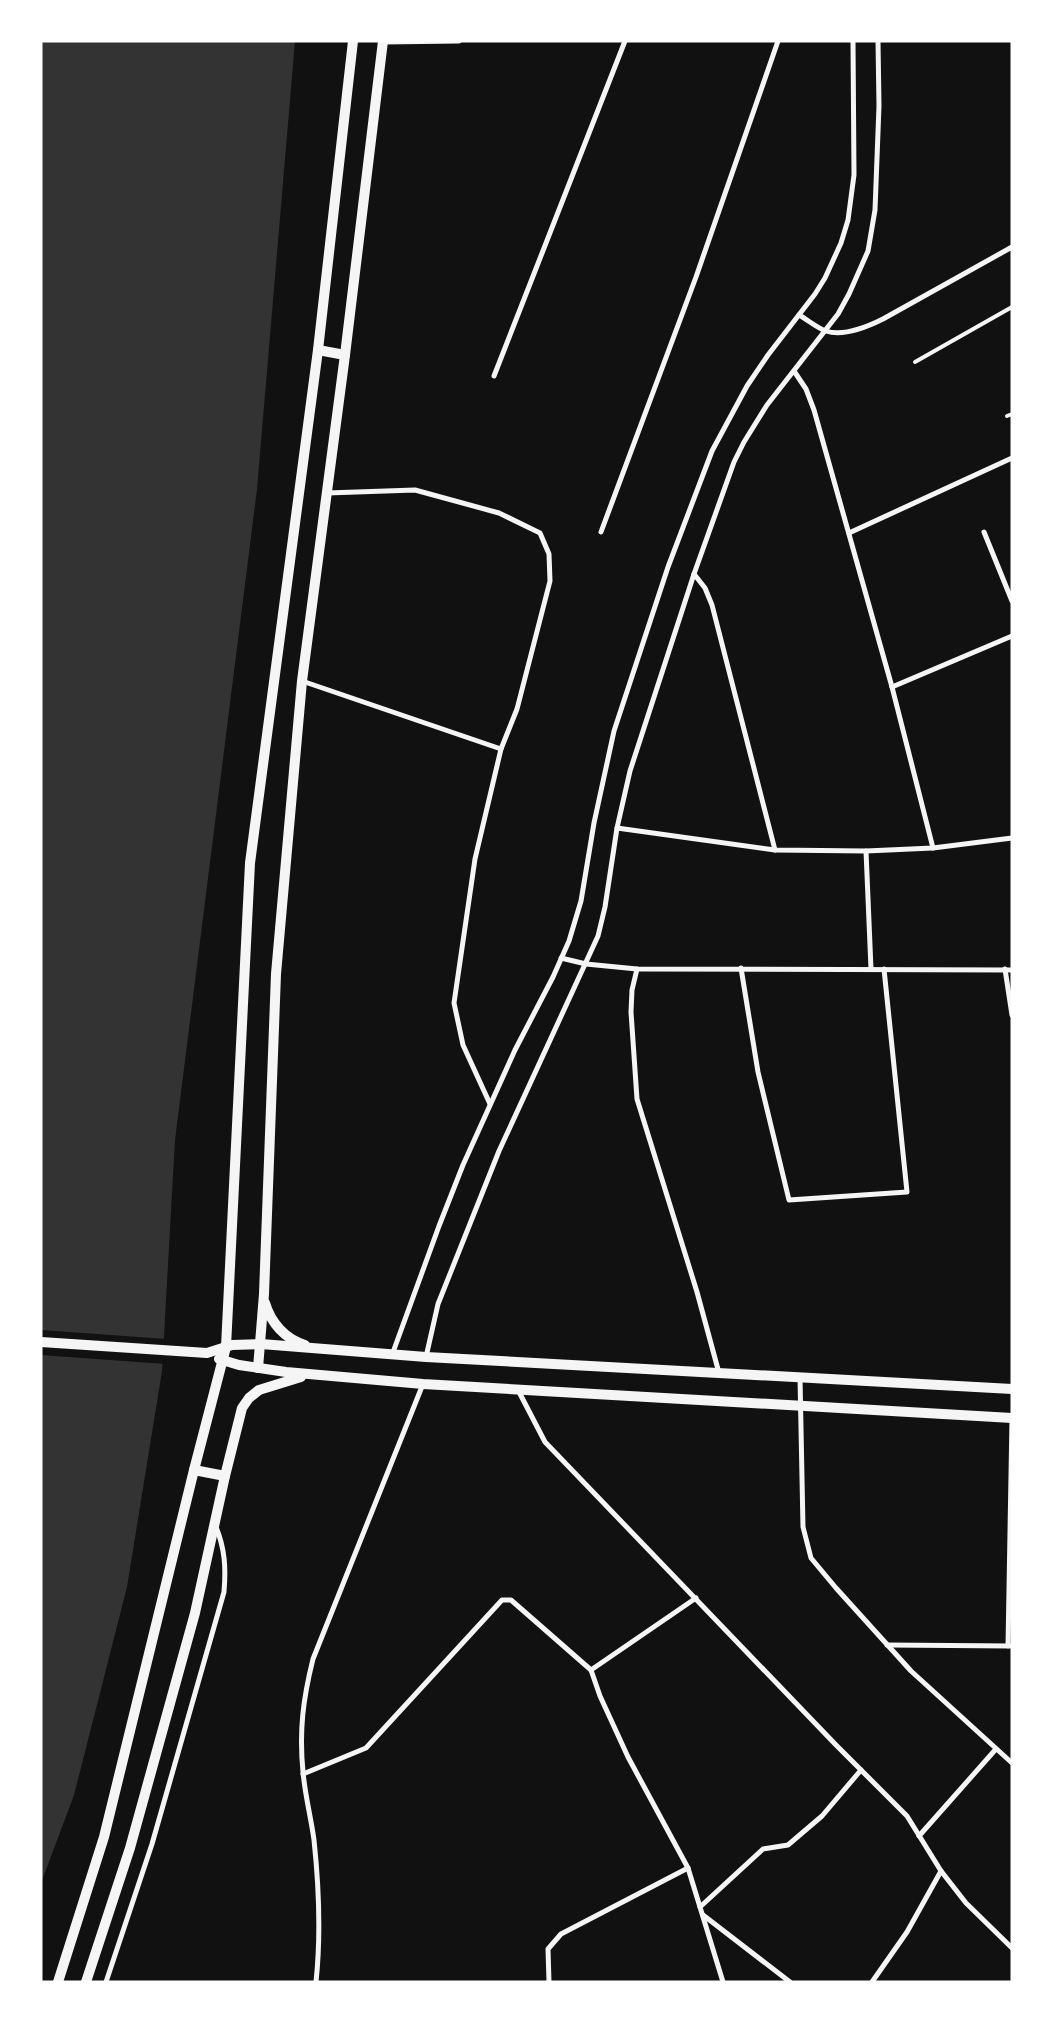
<svg xmlns="http://www.w3.org/2000/svg" width="1053" height="2023" viewBox="0 0 1053 2023" font-family="Merriweather,serif">
  <style>
    .water { fill: #333 }
    .pier { fill: #111 }
    .lines { fill: none; stroke-linecap: round; stroke-linejoin: round }
    .service { stroke: #f5f5f5; stroke-width: 4 }
    .minor { stroke: #f5f5f5; stroke-width: 5 }
    .secondary { stroke: #f5f5f5; stroke-width: 10 }
  </style>
  <rect width="100%" height="100%" fill="#111"/>
  <polygon class="water" points="41,41 295,41 257,489 175,1140 162,1371 127,1587 74,1795 41,1883"/>
  <polygon class="pier" points="41,1330 166,1339 165,1364 41,1355"/>
  <g class="lines">
    <g class="service">
      <polyline points="915,362 1012,307"/>
      <polyline points="1007,416 1012,414"/>
    </g>
    <g class="minor">
      <polyline points="383,42 459,41"/>
      <path d="M 799,315 C 808,320 817,328 826,331 C 844,337 867,327 883,319 L 1012,247"/>
      <polyline points="794,371 806,389 814,410 892,687 933,848"/>
      <polyline points="494,376 625,41"/>
      <polyline points="327,493 415,490 499,513 540,533 549,554 550,581 517,709 501,749 475,859 454,1003 463,1045 490,1104"/>
      <polyline points="601,532 696,277 778,41"/>
      <polyline points="984,532 1012,601"/>
      <polyline points="849,533 1012,458"/>
      <polyline points="694,574 705,588 712,605 775,850"/>
      <polyline points="302,681 501,749"/>
      <polyline points="892,687 1012,636"/>
      <polyline points="617,828 775,850 866,851 933,848 1012,838"/>
      <polyline points="866,851 871,969"/>
      <polyline points="561,958 586,964 637,969 1012,970"/>
      <polyline points="741,968 758,1072 789,1200 907,1192 884,969"/>
      <polyline points="637,969 632,990 631,1012 637,1099 697,1292 719,1373"/>
      <polyline points="1005,969 1012,1015"/>
      <polyline points="392,1355 439,1226 463,1165 515,1050 553,977 569,941 581,901 594,823 614,731 668,567 712,451 747,386 768,355 815,294 825,278 841,243 848,220 854,175 853,41"/>
      <polyline points="426,1357 438,1304 499,1151 598,936 605,907 617,828 630,771 694,574 734,462 744,442 767,405 838,314 849,294 868,251 875,210 879,106 878,41"/>
      <polyline points="800,1378 803,1527 811,1558 836,1588 911,1671 1012,1763"/>
      <polyline points="518,1390 545,1442 836,1745 907,1816 941,1871 966,1903 1012,1948"/>
      <polyline points="887,1645 1012,1646"/>
      <polyline points="1008,1646 1012,1418"/>
      <polyline points="591,1670 696,1598"/>
      <polyline points="303,1774 366,1748 502,1600 511,1600 591,1670 600,1696 628,1757 688,1868 723,1982"/>
      <polyline points="919,1836 996,1749"/>
      <polyline points="700,1907 763,1849 788,1845 822,1816 861,1770"/>
      <polyline points="703,1915 790,1982"/>
      <path d="M 106,1982 L 152,1844 L 224,1592 C 226,1568 225,1549 216,1527"/>
      <path d="M 316,1982 C 321,1935 319,1887 314,1840 C 311,1818 305,1795 303,1772 C 299,1731 303,1699 313,1659 L 423,1384"/>
      <polyline points="549,1982 548,1949 561,1934 688,1868"/>
      <polyline points="872,1982 907,1932 941,1871"/>
    </g>
    <g class="secondary">
      <polyline points="318,350 345,355"/>
      <path d="M 265,1303 C 271,1323 285,1339 305,1345"/>
      <polyline points="41,1342 207,1353 232,1345 261,1344 426,1357 1012,1389"/>
      <polyline points="219,1359 239,1365 286,1372 423,1384 1012,1418"/>
      <polyline points="258,1368 264,1294 276,974 302,681 345,355 383,41"/>
      <polyline points="194,1470 225,1476"/>
      <polyline points="58,1982 104,1837 194,1470 226,1347 250,863 318,350 353,41"/>
      <polyline points="86,1982 130,1848 195,1613 225,1476 242,1408 249,1398 259,1390 301,1377"/>
    </g>
  </g>
  <rect width="1053" height="2023" fill="none" stroke="#ffffff" stroke-width="85"/>
</svg>
